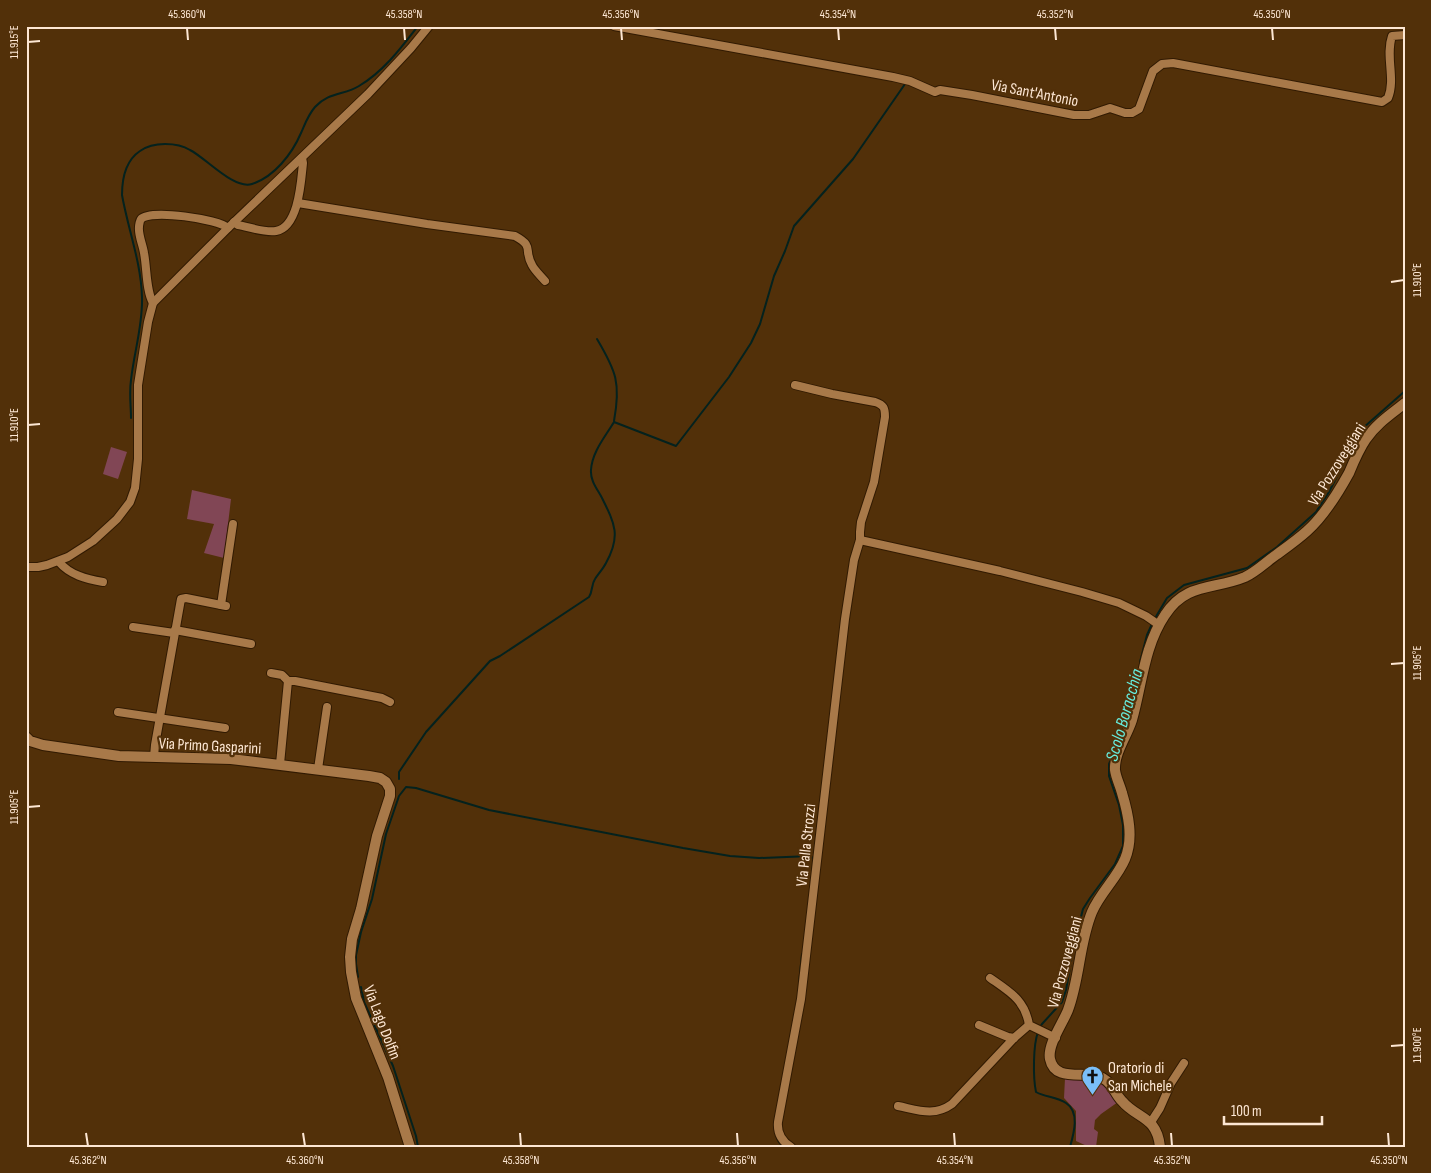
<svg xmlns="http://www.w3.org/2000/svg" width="1431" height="1173" viewBox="0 0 1431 1173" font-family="'Sofia Sans Condensed',sans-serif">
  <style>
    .green { fill: #814655 }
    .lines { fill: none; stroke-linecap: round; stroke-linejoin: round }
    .stream { stroke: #04221e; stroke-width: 2 }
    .street-casing { stroke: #311a02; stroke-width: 10 }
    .secondary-casing { stroke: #311a02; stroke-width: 12 }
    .street { stroke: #a87949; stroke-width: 8 }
    .secondary { stroke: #a87949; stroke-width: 10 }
    .ticks { fill: none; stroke: #fde7d4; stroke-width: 2 }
    .labels { text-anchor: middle; stroke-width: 4.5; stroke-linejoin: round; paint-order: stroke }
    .street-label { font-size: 16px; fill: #fde7d4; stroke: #523009 }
    .poi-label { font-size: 16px; fill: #fde7d4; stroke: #523009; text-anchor: start }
    .water-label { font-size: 18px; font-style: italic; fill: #67edde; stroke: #523009 }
    .neatline { fill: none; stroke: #fde7d4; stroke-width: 2 }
    .ticks-label { font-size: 12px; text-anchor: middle; fill: #fde7d4 }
  </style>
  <rect width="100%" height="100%" fill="#523009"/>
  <g class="green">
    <polygon points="111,447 127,452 118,479 103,474"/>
    <polygon points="192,490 231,499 224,558 204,553 214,524 187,519"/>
    <polygon points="1065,1078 1092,1078 1105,1083 1118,1102 1101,1114 1095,1120 1094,1129 1098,1132 1096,1147 1089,1147 1076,1141 1076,1111 1064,1098"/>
  </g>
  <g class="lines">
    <g class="stream">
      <path d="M 597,339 C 616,371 621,383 614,421"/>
      <path d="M 131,418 C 131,406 129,393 131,380 C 134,352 143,325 142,297 C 141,262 128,229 122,195 C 122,178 125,161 140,151 C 147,146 155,144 165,144 C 173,144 182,145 190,150 C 206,158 234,190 252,184 C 274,177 292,154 301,133 C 305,124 308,115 315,107 C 328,92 345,95 359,86 C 384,71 401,48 418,26"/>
      <polyline points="1154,620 1167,598 1184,585 1247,568 1277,547 1316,512 1329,492 1350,451 1363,428 1405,391"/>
      <polyline points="1140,662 1147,635 1152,624"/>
      <polyline points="1115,746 1128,716 1135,687"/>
      <path d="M 399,779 L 399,772 L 426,732 L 490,661 L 500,656 L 589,597 C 593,591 591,585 595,579 C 598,574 603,569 606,563 C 621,536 615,524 602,498 C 598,490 590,481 591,470 C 592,452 605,437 614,422 L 676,446 L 729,377 L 751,343 L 760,324 L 774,276 L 785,251 L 794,226 L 853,159 L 905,84"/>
      <polyline points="358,977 356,964 356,955 361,932 372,899 386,834 399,796 406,787 416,788 489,810 683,848 730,856 759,858 811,856 814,860"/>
      <polyline points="799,984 802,954"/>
      <polyline points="361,987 364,1002 393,1066 416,1136 418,1147"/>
      <polyline points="1040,1027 1042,1024 1062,1002 1066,990 1074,944 1083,909 1090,898 1115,864 1123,846 1123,825 1119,805 1109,776 1109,764 1113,753"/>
      <path d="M 1038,1032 C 1033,1045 1033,1078 1036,1092 C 1045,1097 1057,1097 1066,1103 C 1080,1112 1074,1133 1070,1147"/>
      <polyline points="777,1138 779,1142 783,1147"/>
    </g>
    <defs>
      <g id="street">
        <path d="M 614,26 L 893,77 L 910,81 L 935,92 L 940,90 L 972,95 L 1074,115 L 1089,115 L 1110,108 L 1125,113 L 1132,113 L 1139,109 L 1153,71 L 1162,64 L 1173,63 L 1382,102 L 1388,98 C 1396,79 1385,56 1392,36 L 1405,35"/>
        <path d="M 298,203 L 427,224 L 515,236 C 535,247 523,249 532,265 C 535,271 541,276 545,281"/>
        <path d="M 234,222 L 238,225 C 249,227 265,233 276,231 C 299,227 301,181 303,163 L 302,158"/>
        <path d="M 153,303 C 146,291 147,268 144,253 C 143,245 138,235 139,227 C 139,225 140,220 141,219 C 150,209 219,219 228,228"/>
        <polyline points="860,540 1000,571 1082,592 1119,603 1146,616 1159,625"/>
        <path d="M 59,562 C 70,575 86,579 103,582"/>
        <polyline points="26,567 38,567 47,565 68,557 93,541 117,519 130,502 135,488 138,459 138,385 148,322 153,303 228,228 368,94 411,48 429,26"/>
        <polyline points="221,605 233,524"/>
        <polyline points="133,627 174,633"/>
        <polyline points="175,630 251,644"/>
        <polyline points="271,673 282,675 288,681"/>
        <polyline points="288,681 295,681 382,698 390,702"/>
        <polyline points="118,712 225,728"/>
        <polyline points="154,757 155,745 181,599 186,598 226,606"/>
        <polyline points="280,764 288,681"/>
        <polyline points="318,769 327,707"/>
        <path d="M 990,978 C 1010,992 1025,1000 1029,1025 L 1056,1038"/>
        <polyline points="979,1025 1008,1037 1014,1038"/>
        <path d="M 898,1106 C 918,1110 934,1117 952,1104 L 1014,1038 L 1029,1025"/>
        <polyline points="1151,1122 1160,1108 1171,1083 1184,1063"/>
        <path d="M 791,1147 C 781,1141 777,1133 778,1122 L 801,999 L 845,619 L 854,560 L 860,540 L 860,532 L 861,522 L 874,482 L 885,417 C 885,408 884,405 875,402 L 832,394 L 795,385"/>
      </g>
      <g id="secondary">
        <polyline points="26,737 30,741 43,745 119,756 231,759 369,776 380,778 386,782 390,789 390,796 377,836 361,909 352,939 350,957 351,972 356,998 388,1077 410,1147"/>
        <path d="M 1160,1147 C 1157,1116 1137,1119 1122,1101 C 1115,1094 1113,1084 1104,1079 C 1088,1069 1055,1084 1050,1059 C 1047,1045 1063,1023 1068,1010 C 1080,978 1079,943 1092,912 C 1100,893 1117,878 1125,859 C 1134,838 1128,813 1122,793 C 1120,785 1116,778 1115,770 C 1114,753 1127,736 1132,720 C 1142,685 1144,646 1165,615 C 1186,582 1214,590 1245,577 C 1256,572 1266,562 1276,555 C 1287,547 1297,540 1307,531 C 1324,516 1338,493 1349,473 C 1354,461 1359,449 1366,439 C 1376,424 1391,414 1405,403"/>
      </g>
    </defs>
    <use href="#street" class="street-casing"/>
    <use href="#secondary" class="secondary-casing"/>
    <use href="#street" class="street"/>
    <use href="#secondary" class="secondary"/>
  </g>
  <path class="ticks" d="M 187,28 L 188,40M 404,28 L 405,40M 621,28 L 622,40M 838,28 L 839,40M 1055,28 L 1056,40M 1272,28 L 1273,40M 28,42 L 40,41M 1391,282 L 1404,280M 28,425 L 40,424M 1391,664 L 1404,663M 28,807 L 40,806M 1391,1046 L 1404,1045M 86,1133 L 88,1146M 303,1133 L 305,1146M 520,1133 L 521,1146M 737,1133 L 738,1146M 954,1133 L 955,1146M 1171,1133 L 1172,1146M 1388,1133 L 1389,1146"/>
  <defs>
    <symbol id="church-pin" viewBox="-11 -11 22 30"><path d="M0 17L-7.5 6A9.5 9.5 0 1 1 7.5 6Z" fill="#7abff8" stroke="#523009"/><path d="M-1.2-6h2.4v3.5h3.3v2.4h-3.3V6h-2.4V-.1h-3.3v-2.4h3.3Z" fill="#111"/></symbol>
  </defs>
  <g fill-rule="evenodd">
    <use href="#church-pin" x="1080" y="1064" width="25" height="34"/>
  </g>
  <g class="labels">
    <g class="street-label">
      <text transform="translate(1035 92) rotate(11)" y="6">Via Sant'Antonio</text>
      <text transform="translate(1336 464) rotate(-58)" y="6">Via Pozzoveggiani</text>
      <text transform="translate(210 745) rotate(3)" y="6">Via Primo Gasparini</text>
      <text transform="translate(805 845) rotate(-84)" y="6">Via Palla Strozzi</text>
      <text transform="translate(1064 962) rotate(-75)" y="6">Via Pozzoveggiani</text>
      <text transform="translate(383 1022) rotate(69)" y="6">Via Lago Dolfin</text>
    </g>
    <g class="poi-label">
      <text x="1108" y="1073">Oratorio di<tspan x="1108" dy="18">San Michele</tspan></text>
    </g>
    <g class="water-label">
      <text transform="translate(1124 715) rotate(-74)" y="6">Scolo Boracchia</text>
    </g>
  </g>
  <rect width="1431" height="1173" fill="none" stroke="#523009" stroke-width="55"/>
  <path d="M1224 1116v8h98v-8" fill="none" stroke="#fde7d4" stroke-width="2.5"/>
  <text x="1231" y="1116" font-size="15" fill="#fde7d4" stroke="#523009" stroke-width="4" paint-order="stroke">100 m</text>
  <rect x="28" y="28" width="1376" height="1118" class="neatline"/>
  <g class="ticks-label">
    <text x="187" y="18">45.360°N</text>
    <text x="404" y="18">45.358°N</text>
    <text x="621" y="18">45.356°N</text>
    <text x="838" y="18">45.354°N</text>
    <text x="1055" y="18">45.352°N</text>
    <text x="1272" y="18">45.350°N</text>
    <text transform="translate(14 42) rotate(-90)" y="4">11.915°E</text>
    <text transform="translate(1417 280) rotate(-90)" y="4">11.910°E</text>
    <text transform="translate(14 425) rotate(-90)" y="4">11.910°E</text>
    <text transform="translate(1417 663) rotate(-90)" y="4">11.905°E</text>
    <text transform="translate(14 807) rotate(-90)" y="4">11.905°E</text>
    <text transform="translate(1417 1045) rotate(-90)" y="4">11.900°E</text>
    <text x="88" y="1164">45.362°N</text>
    <text x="305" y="1164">45.360°N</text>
    <text x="521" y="1164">45.358°N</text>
    <text x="738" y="1164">45.356°N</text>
    <text x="955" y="1164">45.354°N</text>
    <text x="1172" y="1164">45.352°N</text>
    <text x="1389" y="1164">45.350°N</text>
  </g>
</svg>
